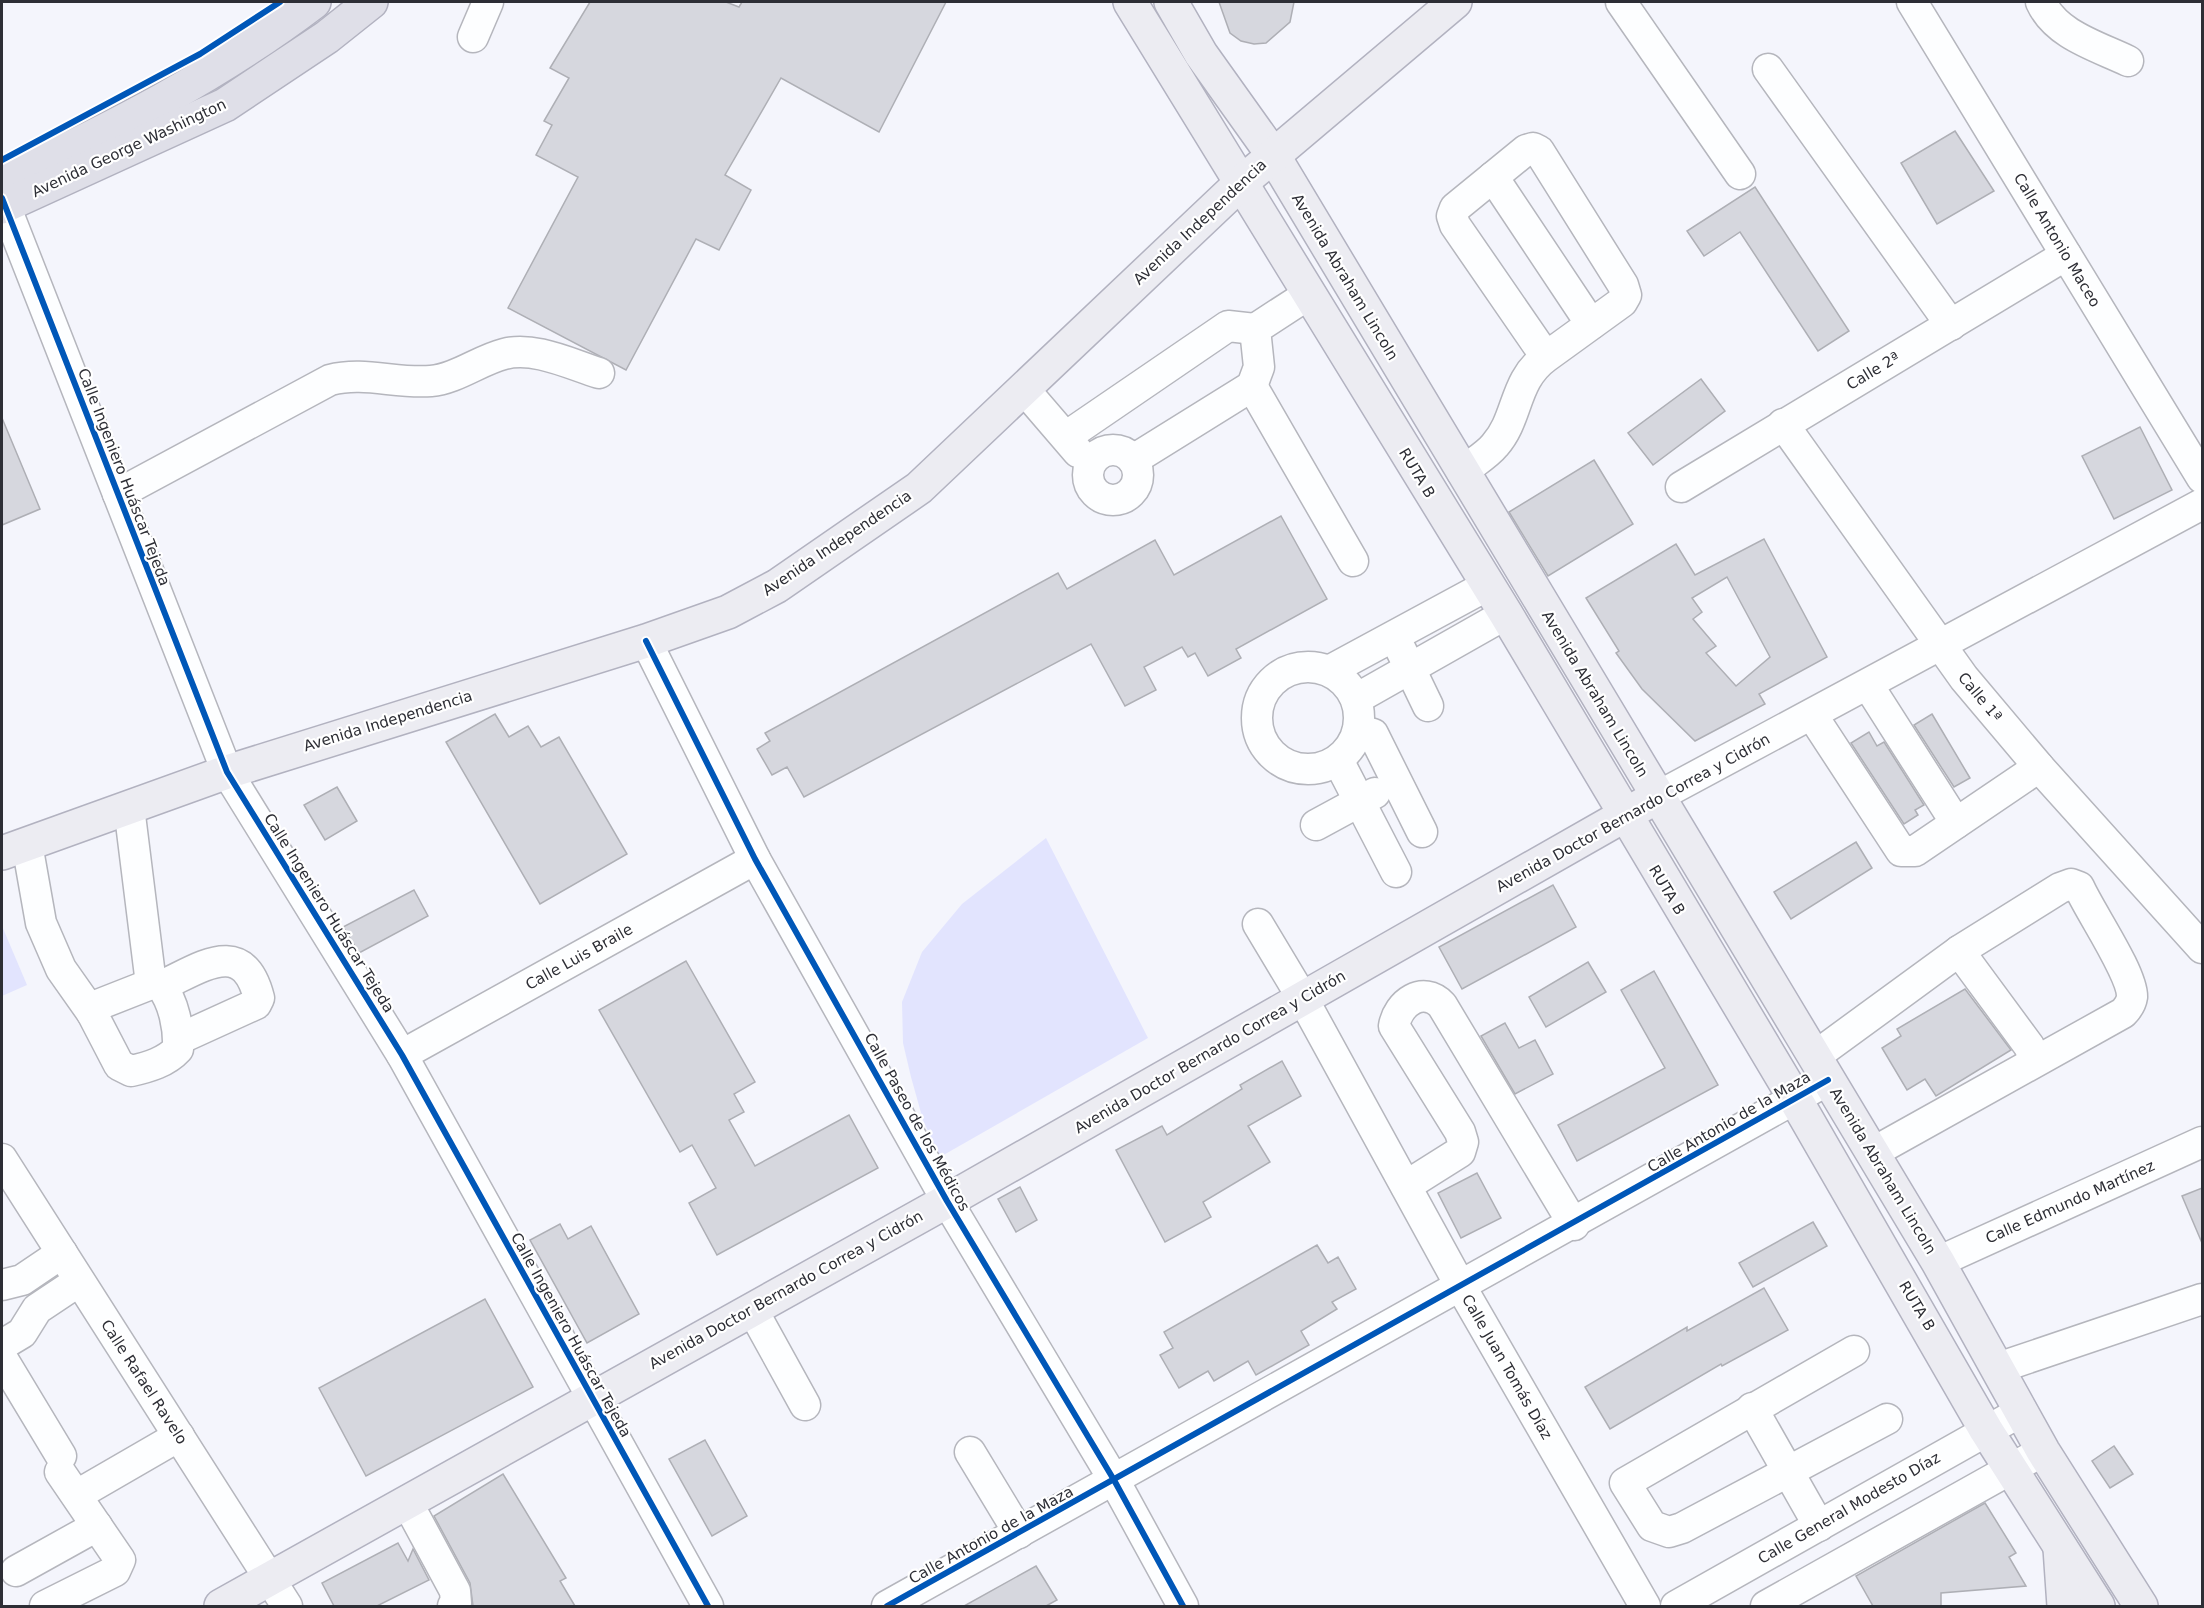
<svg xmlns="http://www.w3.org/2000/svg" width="2204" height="1608" viewBox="0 0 2204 1608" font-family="'DejaVu Sans',sans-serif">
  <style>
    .green { fill: #e2e4fe }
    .building { fill: #d6d7de; stroke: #aeafb5; stroke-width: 1.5; fill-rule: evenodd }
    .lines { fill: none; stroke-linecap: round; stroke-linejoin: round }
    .minor-casing { stroke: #b5b6bd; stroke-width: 33 }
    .major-casing { stroke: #b2b2c0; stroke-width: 36 }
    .highway-casing { stroke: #b2b2c0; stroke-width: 36 }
    .minor { stroke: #fdfeff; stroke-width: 30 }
    .major { stroke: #ececf2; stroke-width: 33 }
    .highway { stroke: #dfdfe8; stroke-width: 33 }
    .cycleway-casing { stroke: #fff; stroke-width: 10 }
    .cycleway { stroke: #0057b8; stroke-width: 6 }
    .labels { text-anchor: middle; stroke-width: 4.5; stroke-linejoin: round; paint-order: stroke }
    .street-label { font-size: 15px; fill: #2d2e35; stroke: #fff }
  </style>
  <rect width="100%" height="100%" fill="#f4f5fc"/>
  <g class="green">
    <polygon points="1046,838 1148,1038 940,1157 923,1120 911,1077 903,1043 902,1002 922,952 962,904"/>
    <polygon points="2,926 27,985 2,996"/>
  </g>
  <g class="building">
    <polygon points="590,2 726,2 739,7 742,2 946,2 879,132 781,78 725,175 751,190 719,250 696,239 626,370 508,308 578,177 536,155 552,125 544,121 569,78 550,68"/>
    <polygon points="1219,2 1294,2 1290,22 1266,43 1254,44 1241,41 1230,33"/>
    <polygon points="1955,131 1994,191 1937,224 1901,163"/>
    <polygon points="1755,187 1849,331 1818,351 1740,232 1704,256 1687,231"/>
    <polygon points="1701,379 1725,411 1653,465 1628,433"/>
    <polygon points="2,418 40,509 2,525"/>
    <polygon points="2140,427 2172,490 2114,519 2082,456"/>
    <polygon points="1594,460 1633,524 1548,576 1509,512"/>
    <polygon points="1281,516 1327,599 1236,649 1241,658 1208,676 1195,653 1188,657 1182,647 1144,667 1156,690 1125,706 1091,644 804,797 787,767 772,775 757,749 770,741 765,733 1058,573 1067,589 1155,540 1174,575"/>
    <path d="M 1764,539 L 1827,657 L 1759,694 L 1765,704 L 1695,741 L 1642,689 L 1616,653 L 1619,651 L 1586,598 L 1676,544 L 1695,575 ZM 1727,577 L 1770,657 L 1736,686 L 1706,653 L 1716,646 L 1693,619 L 1702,612 L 1692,598 Z"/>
    <polygon points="495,714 509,737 528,726 541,747 559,737 627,854 540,904 446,742"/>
    <polygon points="1932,714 1970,778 1954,787 1914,725"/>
    <polygon points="1869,732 1877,746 1884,742 1924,805 1915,810 1918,815 1904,824 1851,743"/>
    <polygon points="337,787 357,821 325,840 304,805"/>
    <polygon points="1856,842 1872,868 1791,919 1774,892"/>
    <polygon points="1553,885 1576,927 1462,989 1439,947"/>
    <polygon points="414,890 428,916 359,953 343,927"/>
    <polygon points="686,961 755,1082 734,1094 744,1112 729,1120 755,1166 849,1115 878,1168 717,1255 689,1203 716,1188 692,1145 680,1152 599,1010"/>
    <polygon points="1588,962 1606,992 1546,1027 1529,997"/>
    <polygon points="1654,971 1718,1085 1577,1161 1558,1125 1665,1068 1621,990"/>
    <polygon points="1965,989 2011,1050 1936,1096 1925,1079 1907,1090 1882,1048 1901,1036 1897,1029"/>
    <polygon points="1505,1023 1519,1048 1535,1040 1553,1074 1515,1094 1481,1036"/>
    <polygon points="1282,1061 1301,1096 1248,1126 1270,1162 1203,1202 1211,1217 1165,1242 1116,1150 1162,1126 1167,1135 1242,1089 1240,1085"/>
    <polygon points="1477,1173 1501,1218 1461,1238 1438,1193"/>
    <polygon points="1020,1187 1037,1220 1016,1232 998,1199"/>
    <polygon points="2202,1188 2202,1243 2182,1196"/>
    <polygon points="1813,1222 1827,1246 1753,1287 1739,1263"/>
    <polygon points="560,1224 568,1239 591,1226 639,1314 587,1343 530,1240"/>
    <polygon points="1317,1245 1328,1263 1338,1257 1356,1289 1332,1302 1337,1309 1301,1331 1309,1345 1256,1375 1248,1361 1214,1381 1208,1371 1179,1388 1160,1355 1173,1348 1164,1332"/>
    <polygon points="1764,1288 1788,1330 1722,1366 1721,1364 1610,1429 1585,1387 1687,1327 1687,1331"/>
    <polygon points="485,1299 533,1387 366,1476 319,1388"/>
    <polygon points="705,1440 747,1516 712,1536 669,1459"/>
    <polygon points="2114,1446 2133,1474 2110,1488 2092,1461"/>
    <polygon points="503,1474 566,1578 560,1581 575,1606 473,1606 470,1583 434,1516"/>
    <polygon points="1985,1503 2016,1553 2009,1557 2026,1586 1941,1593 1941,1606 1873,1606 1856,1576"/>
    <polygon points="398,1543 408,1561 413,1549 429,1580 377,1606 334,1606 322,1583"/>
    <polygon points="1036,1566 1057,1600 1046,1606 964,1606"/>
  </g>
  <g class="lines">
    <defs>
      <g id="minor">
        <polyline points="1621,2 1740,174"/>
        <polyline points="1912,2 2202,478"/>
        <path d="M 2041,2 C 2056,35 2097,46 2128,61"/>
        <polyline points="473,37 488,2"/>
        <polyline points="1768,69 1951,325"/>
        <polyline points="1493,177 1591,324"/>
        <polyline points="2,198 227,772 402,1055 708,1606"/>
        <polyline points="1252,386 1353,561"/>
        <polyline points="1023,388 1078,452"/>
        <polyline points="1783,424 1964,678 2039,767 2202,948"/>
        <polyline points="1067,436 1228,326 1255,329"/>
        <circle cx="1113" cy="475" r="25"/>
        <polyline points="1133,460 1252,386 1259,367 1255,329 1309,294"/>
        <path d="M 1462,472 C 1473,463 1487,455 1495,445 C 1519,418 1513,381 1546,357 L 1622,302 L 1626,295 L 1623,285 L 1539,151 L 1533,148 L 1526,150 L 1455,208 L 1452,216 L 1455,225 L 1546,357"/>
        <polyline points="1681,487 2066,255"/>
        <path d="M 118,494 L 330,380 C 364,371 396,384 431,381 C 456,379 480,360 504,354 C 534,346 570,364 599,373"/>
        <polyline points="646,641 755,859 947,1201 1114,1480 1183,1606"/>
        <polyline points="1401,650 1428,706"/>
        <circle cx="1308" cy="718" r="51"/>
        <polyline points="1329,671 1488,585"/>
        <polyline points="1868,685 1956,823"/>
        <polyline points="1356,699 1506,614"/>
        <polyline points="1812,715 1901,851 1915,851 2039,767"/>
        <polyline points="1358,730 1373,734 1422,832"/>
        <polyline points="1338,760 1396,872"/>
        <polyline points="1657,797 2202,504"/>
        <polyline points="129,807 151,984"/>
        <polyline points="1316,825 1375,793"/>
        <polyline points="27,844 41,923 61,969 92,1013"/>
        <polyline points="1258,924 1303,999 1461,1287 1645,1606"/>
        <polyline points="1959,951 2029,1046 2035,1061"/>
        <path d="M 151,984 L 161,986 C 174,1002 179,1029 178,1049 C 166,1062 149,1067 131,1071 L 119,1065 L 92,1013 L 95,1006 Z"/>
        <path d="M 161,986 C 201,968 243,935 259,998 L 256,1004 L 179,1039"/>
        <polyline points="402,1055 755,859"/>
        <path d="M 1814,1057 L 1959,951 L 2060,888 L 2071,884 L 2079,887 C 2090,912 2133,974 2132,997 C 2131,1004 2128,1008 2123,1013 L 1872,1153"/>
        <polyline points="2,1159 287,1606"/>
        <path d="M 1406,1186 L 1460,1152 L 1463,1142 L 1460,1132 L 1394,1026 C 1398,1003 1423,985 1442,1005 L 1574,1225"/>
        <polyline points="1938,1262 2202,1142"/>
        <polyline points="2,1285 22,1280 62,1253"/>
        <polyline points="752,1309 805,1405"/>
        <polyline points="2,1345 22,1333 37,1309 79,1281"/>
        <polyline points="1854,1351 1625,1483 1652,1526 1669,1532 1682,1528 1887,1419"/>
        <polyline points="2,1358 61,1456"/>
        <polyline points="1998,1368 2202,1299"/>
        <polyline points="1752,1408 1819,1526"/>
        <polyline points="970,1452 1019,1533"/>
        <polyline points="77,1495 179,1436"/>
        <polyline points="407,1502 455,1591 456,1603 453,1606"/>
        <polyline points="16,1571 97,1526"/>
        <polyline points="45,1606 115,1571 120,1560 60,1472"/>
        <polyline points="887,1606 1828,1080"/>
        <polyline points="1676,1606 2022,1411"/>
        <polyline points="1766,1606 2043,1451"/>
      </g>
      <g id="major">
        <polyline points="1130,2 1506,614 1794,1097 1986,1430 2098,1606"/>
        <polyline points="1171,2 1201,54 1273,155 1938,1262 2043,1451 2141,1606"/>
        <polyline points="2,853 227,772 646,641 728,612 777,586 919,488 1242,182 1455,2"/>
        <polyline points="2060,1548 2064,1606"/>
        <polyline points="221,1606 947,1201 1646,803"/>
      </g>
      <g id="highway">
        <path d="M 2,180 C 111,130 218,75 314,2"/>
        <polyline points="2,207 225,105 327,37 371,2"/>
      </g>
    </defs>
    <use href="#minor" class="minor-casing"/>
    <use href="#major" class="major-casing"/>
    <use href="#highway" class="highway-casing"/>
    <use href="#minor" class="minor"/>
    <use href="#major" class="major"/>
    <use href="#highway" class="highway"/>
    <defs>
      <g id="cycleway">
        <polyline points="2,160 200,54 280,2"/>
        <polyline points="2,198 227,772 402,1055 708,1606"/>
        <polyline points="646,641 755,859 947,1201 1114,1480 1183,1606"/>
        <polyline points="887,1606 1828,1080"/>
      </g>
    </defs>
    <use href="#cycleway" class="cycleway-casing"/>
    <use href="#cycleway" class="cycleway"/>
  </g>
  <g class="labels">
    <g class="street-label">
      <text transform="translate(129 148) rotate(-25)" y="5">Avenida George Washington</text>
      <text transform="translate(1200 222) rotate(-43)" y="5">Avenida Independencia</text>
      <text transform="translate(2057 240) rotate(59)" y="5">Calle Antonio Maceo</text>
      <text transform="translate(1345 277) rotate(59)" y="5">Avenida Abraham Lincoln</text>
      <text transform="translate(1873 371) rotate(-31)" y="5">Calle 2ª</text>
      <text transform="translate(1417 473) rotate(59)" y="5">RUTA B</text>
      <text transform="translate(124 477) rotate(69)" y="5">Calle Ingeniero Huáscar Tejeda</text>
      <text transform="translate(837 543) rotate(-34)" y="5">Avenida Independencia</text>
      <text transform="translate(1595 694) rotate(59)" y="5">Avenida Abraham Lincoln</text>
      <text transform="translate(1980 697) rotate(50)" y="5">Calle 1ª</text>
      <text transform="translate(388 721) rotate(-17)" y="5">Avenida Independencia</text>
      <text transform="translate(1633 813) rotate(-29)" y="5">Avenida Doctor Bernardo Correa y Cidrón</text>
      <text transform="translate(1667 890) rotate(59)" y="5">RUTA B</text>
      <text transform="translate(329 913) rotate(58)" y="5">Calle Ingeniero Huáscar Tejeda</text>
      <text transform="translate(579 957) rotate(-29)" y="5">Calle Luis Braile</text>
      <text transform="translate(1210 1052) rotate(-30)" y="5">Avenida Doctor Bernardo Correa y Cidrón</text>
      <text transform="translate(917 1122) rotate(61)" y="5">Calle Paseo de los Médicos</text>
      <text transform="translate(1729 1122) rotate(-30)" y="5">Calle Antonio de la Maza</text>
      <text transform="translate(1883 1171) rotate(59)" y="5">Avenida Abraham Lincoln</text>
      <text transform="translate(2070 1202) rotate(-24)" y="5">Calle Edmundo Martínez</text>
      <text transform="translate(786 1290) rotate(-29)" y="5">Avenida Doctor Bernardo Correa y Cidrón</text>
      <text transform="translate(1917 1306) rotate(59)" y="5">RUTA B</text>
      <text transform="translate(571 1335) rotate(61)" y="5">Calle Ingeniero Huáscar Tejeda</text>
      <text transform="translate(1507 1367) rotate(60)" y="5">Calle Juan Tomás Díaz</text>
      <text transform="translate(144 1382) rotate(57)" y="5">Calle Rafael Ravelo</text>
      <text transform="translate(1849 1508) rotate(-30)" y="5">Calle General Modesto Díaz</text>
      <text transform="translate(991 1535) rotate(-29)" y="5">Calle Antonio de la Maza</text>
    </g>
  </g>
  <rect width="2204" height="1608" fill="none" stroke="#2d2e35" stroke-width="6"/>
</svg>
